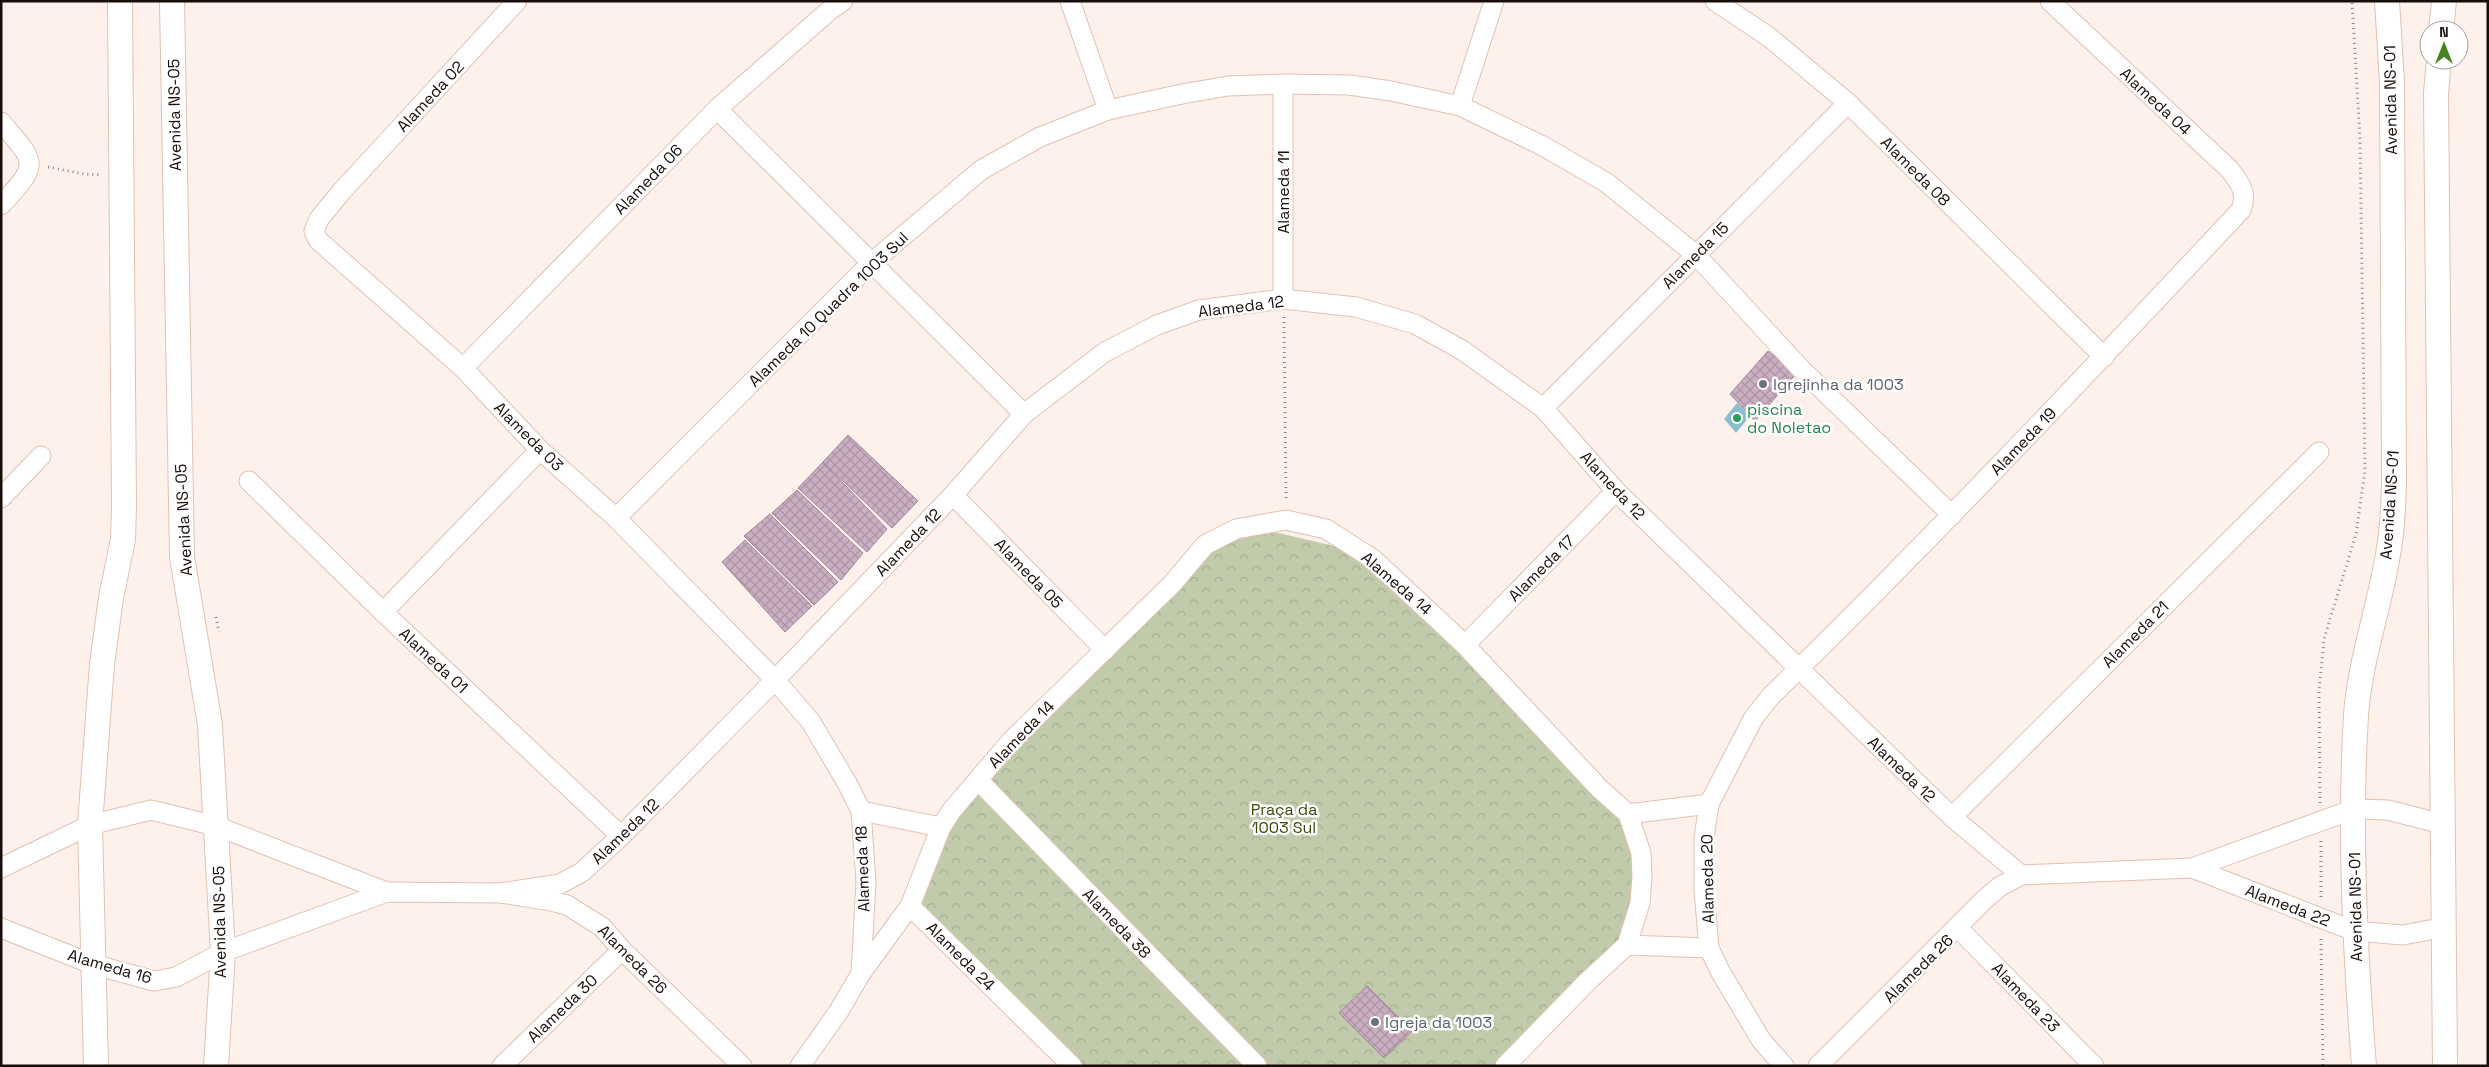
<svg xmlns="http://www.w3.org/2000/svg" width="2489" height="1067" viewBox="0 0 2489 1067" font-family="'Space Grotesk',sans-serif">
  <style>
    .park { fill: url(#park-crowns) }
    .water { fill: #8cbdcf }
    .building { fill: url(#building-cross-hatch); stroke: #a18698 }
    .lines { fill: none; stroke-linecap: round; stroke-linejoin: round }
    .minor-casing { stroke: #e1c1b2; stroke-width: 21 }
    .tertiary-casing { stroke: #e1c1b2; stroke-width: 26 }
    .path { stroke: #928580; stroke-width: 3; stroke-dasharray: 1 4; stroke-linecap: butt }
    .minor { stroke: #fff; stroke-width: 19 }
    .tertiary { stroke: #fff; stroke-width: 24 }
    .worship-dot { fill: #6b7280; stroke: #fff; stroke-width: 2 }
    .leisure-dot { fill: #2e9e5b; stroke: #fff; stroke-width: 2 }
    .labels { text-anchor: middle; stroke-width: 5; stroke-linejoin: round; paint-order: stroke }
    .street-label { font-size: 16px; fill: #180d08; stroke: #fff }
    .worship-label { font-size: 16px; fill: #5b616d; stroke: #fff; text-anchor: start }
    .leisure-label { font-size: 16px; fill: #27864d; stroke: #fff; text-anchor: start }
    .park-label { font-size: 16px; fill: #3b4908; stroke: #fff }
  </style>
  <defs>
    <pattern id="park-crowns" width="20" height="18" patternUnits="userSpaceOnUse" patternTransform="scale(1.25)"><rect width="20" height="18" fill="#c1cbab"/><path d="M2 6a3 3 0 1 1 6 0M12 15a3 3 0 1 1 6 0" fill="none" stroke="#a5ad92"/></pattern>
    <pattern id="building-cross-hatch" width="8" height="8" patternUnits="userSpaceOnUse" patternTransform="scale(1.25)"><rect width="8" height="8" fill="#caaec1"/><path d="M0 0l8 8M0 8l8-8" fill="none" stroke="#ad94a4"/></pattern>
  </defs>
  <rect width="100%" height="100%" fill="#fef1eb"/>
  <polygon class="park" points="1249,526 1373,555 1629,816 1642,877 1627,945 1509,1066 1072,1066 910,906 941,827 1190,563"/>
  <polygon class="water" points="1737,403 1750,416 1736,433 1724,419"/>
  <g class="building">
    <polygon points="1768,351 1796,374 1755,421 1730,394"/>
    <polygon points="848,435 918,501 892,528 823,462"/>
    <polygon points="823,462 887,529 867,552 798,488"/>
    <polygon points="797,490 863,553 841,580 772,513"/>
    <polygon points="770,514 838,582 814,605 744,536"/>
    <polygon points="745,540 812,606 785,632 722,562"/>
    <polygon points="1367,986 1412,1031 1384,1058 1339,1013"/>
  </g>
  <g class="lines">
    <defs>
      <g id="minor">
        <polyline points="517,1 342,191 319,219 314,231 318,240 463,368 540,450 616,518 775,680 811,722 847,783 861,811 866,882 861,973 839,1011 800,1066"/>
        <polyline points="1070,1 1108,110"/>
        <polyline points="1715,1 1769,37 1848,103 2104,357"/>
        <polyline points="1283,84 1283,299"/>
        <polyline points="1460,106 1494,1"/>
        <polyline points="717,109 1024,414"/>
        <path d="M 1,122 C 36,163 41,163 1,205"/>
        <polyline points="463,368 717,109 830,10 843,1"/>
        <polyline points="1543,408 1848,103"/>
        <polyline points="249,481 383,612 621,836"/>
        <polyline points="953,495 1105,650"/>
        <polyline points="1,498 41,456"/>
        <polyline points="616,518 870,264 981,170 1040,137 1108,110 1182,94 1228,86 1283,84 1349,85 1391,91 1460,106 1543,146 1607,183 1696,255 1802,370 1952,515"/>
        <polyline points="383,612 540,450"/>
        <polyline points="1465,645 1616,491"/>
        <polyline points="978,780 1257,1066"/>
        <polyline points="861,811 941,827"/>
        <polyline points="1628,814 1709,804"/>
        <polyline points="1952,817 2319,452"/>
        <polyline points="1,868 90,825 151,810 216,826 387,892"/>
        <polyline points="2192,868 2354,931 2403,935 2445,927"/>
        <polyline points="501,893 560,884 582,872 621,836 775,680 953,495 1024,414 1105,352 1157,325 1199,310 1283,299 1356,307 1415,324 1462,350 1543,408 1616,491 1952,817 2021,875"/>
        <polyline points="910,906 1072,1066"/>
        <polyline points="1,928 92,964 154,981 176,977 223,952 387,892 501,893 551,901 567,905 602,927 622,950 742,1066"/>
        <polyline points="1958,928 2094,1066"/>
        <polyline points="1627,945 1709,948"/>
        <polyline points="861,973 910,906 941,827 952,810 1011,741 1172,584 1205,545 1236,529 1286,520 1326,529 1373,559 1465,645 1600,789 1628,814 1641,853 1642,877 1640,903 1627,945 1589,980 1505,1066"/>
        <polyline points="502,1066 622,950"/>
        <path d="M 1784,1066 L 1761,1040 L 1720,971 L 1709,948 L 1704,890 L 1704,838 L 1709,804 L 1754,717 L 1771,696 C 1932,539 2087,374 2241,210 C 2248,192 2240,183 2229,169 L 2050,1"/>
        <polyline points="1818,1066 1983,901 1999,887 2021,875 2192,868 2354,809 2388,810 2442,824"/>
      </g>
      <g id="tertiary">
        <polyline points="172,1 182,557 210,725 223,952 216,1066"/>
        <polyline points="2441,30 2444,1"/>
        <polyline points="2439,60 2436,93 2445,1066"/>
        <polyline points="96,1066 90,825 102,664 111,598 123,539 124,506 120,1"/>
        <path d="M 2364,1066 C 2355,949 2349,832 2356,715 C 2360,658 2381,604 2389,548 C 2393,527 2393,505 2394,484 L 2392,82 L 2387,1"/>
      </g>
    </defs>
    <use href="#minor" class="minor-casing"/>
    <use href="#tertiary" class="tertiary-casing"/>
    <g class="path">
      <polyline points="48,167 84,174 101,175"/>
      <polyline points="1284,317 1286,501"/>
      <polyline points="216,617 219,632"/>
      <polyline points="2320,803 2319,691 2324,639 2356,534 2365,471 2360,139 2352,1"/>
      <polyline points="2321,841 2321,898"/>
      <polyline points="2321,939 2323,1066"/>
    </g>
    <use href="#minor" class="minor"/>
    <use href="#tertiary" class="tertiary"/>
  </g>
  <g class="worship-dot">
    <circle cx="1763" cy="384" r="5"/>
    <circle cx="1375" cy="1022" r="5"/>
  </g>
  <circle class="leisure-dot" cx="1737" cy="418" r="5"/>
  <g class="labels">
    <g class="street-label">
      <text transform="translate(430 96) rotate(-47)" y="6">Alameda 02</text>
      <text transform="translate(2390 100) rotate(-91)" y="6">Avenida NS-01</text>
      <text transform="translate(2156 101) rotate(43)" y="6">Alameda 04</text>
      <text transform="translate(174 115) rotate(-91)" y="6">Avenida NS-05</text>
      <text transform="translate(1916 171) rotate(45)" y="6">Alameda 08</text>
      <text transform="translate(648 179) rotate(-46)" y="6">Alameda 06</text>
      <text transform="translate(1283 192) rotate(-90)" y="6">Alameda 11</text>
      <text transform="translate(1695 255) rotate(-45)" y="6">Alameda 15</text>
      <text transform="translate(1241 306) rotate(-7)" y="6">Alameda 12</text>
      <text transform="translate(828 309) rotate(-44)" y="6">Alameda 10 Quadra 1003 Sul</text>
      <text transform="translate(529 436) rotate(45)" y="6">Alameda 03</text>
      <text transform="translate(2023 441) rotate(-46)" y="6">Alameda 19</text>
      <text transform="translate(1613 485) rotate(47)" y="6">Alameda 12</text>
      <text transform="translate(2389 505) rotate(-86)" y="6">Avenida NS-01</text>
      <text transform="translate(183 520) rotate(-93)" y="6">Avenida NS-05</text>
      <text transform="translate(908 542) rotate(-46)" y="6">Alameda 12</text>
      <text transform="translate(1541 568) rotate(-45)" y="6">Alameda 17</text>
      <text transform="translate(1029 573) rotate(46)" y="6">Alameda 05</text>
      <text transform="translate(1397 583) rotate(41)" y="6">Alameda 14</text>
      <text transform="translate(2135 634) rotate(-45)" y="6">Alameda 21</text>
      <text transform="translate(434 660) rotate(43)" y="6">Alameda 01</text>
      <text transform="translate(1021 734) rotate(-46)" y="6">Alameda 14</text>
      <text transform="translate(1902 769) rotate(44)" y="6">Alameda 12</text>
      <text transform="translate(625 831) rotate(-44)" y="6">Alameda 12</text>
      <text transform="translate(862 869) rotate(-92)" y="6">Alameda 18</text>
      <text transform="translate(1707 879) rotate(-91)" y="6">Alameda 20</text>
      <text transform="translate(2288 905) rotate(21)" y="6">Alameda 22</text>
      <text transform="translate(2355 907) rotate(-91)" y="6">Avenida NS-01</text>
      <text transform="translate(219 922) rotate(-91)" y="6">Avenida NS-05</text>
      <text transform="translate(1117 923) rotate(46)" y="6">Alameda 38</text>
      <text transform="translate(961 956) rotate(45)" y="6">Alameda 24</text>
      <text transform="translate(633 959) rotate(45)" y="6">Alameda 26</text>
      <text transform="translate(110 966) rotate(16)" y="6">Alameda 16</text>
      <text transform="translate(1918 968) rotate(-44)" y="6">Alameda 26</text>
      <text transform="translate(2026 997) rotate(46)" y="6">Alameda 23</text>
      <text transform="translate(562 1008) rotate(-44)" y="6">Alameda 30</text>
    </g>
    <g class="worship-label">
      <text x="1773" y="390">Igrejinha da 1003</text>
      <text x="1385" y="1028">Igreja da 1003</text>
    </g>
    <g class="leisure-label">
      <text x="1747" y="415">piscina<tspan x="1747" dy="18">do Noletao</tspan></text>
    </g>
    <g class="park-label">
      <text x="1284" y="815">Praça da<tspan x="1284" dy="18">1003 Sul</tspan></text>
    </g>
  </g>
  <rect width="2489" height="1067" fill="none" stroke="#180d08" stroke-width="5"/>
  <g transform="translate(2444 45)"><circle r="24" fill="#ffffff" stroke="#a39e9c"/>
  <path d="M0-4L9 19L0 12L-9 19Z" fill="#47831f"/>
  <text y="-8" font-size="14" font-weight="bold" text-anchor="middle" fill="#180d08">N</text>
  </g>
</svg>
